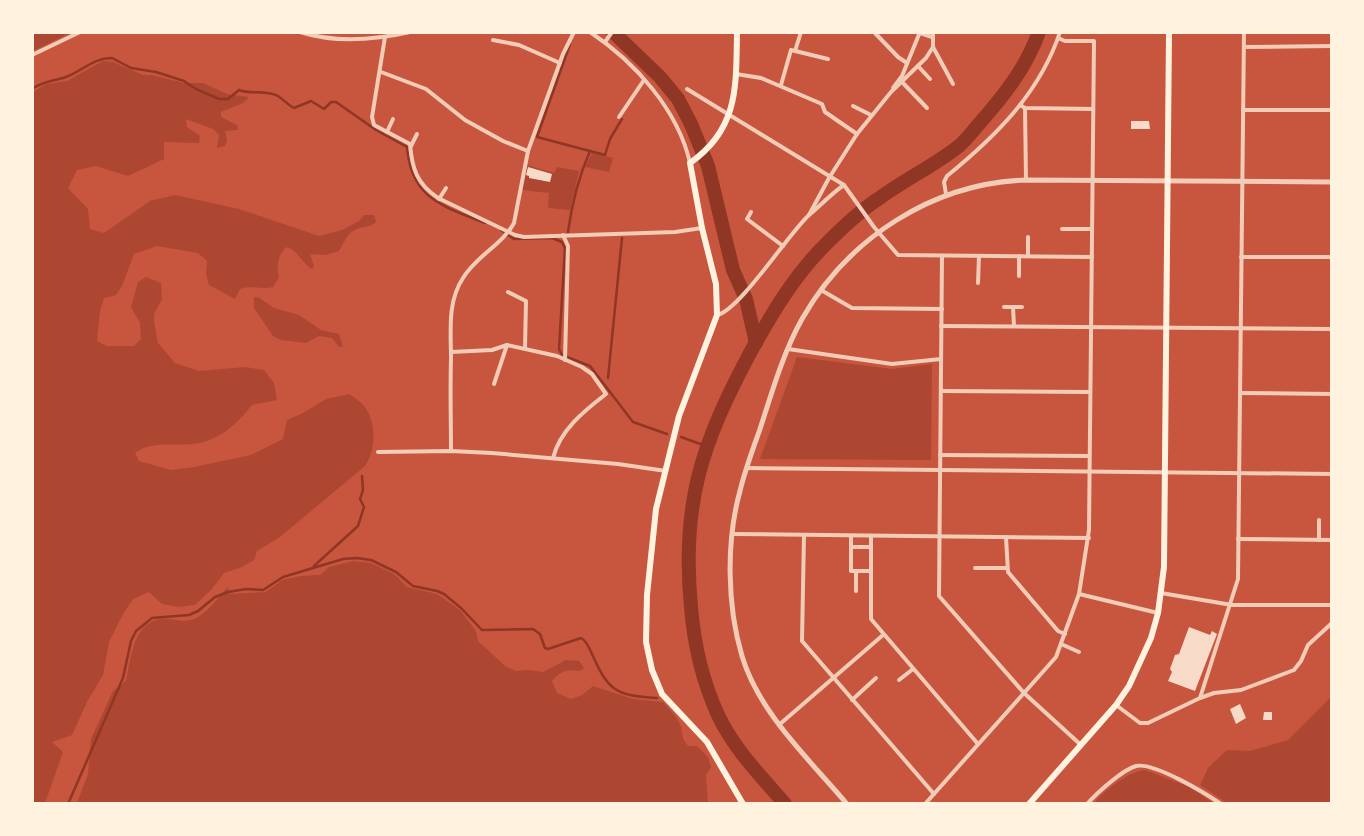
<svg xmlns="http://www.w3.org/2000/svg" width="1364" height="836" viewBox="0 0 1364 836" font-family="Montserrat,sans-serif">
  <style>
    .green { fill: #ae4732 }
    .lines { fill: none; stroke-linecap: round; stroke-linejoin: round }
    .stream { stroke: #8f3625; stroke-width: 2.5 }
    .river { stroke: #8f3625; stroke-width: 14 }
    .building { fill: #f7dbc8 }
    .minor { stroke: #f1ccb7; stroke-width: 4 }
    .tertiary { stroke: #f1ccb7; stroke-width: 5 }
    .primary { stroke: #fff3e0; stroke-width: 6 }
  </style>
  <rect width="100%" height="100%" fill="#c8553d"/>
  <g class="green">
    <polygon points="33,32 70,32 70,33 33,51"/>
    <path d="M 103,61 L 113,62 L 143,75 L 152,75 L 184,83 L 203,83 L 227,94 L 249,97 L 243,103 L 221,112 L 221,117 L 237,125 L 238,130 L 225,131 L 227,140 L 225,146 L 217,148 L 219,135 L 213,129 L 186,119 L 187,127 L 200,136 L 199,143 L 164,142 L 164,159 L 128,176 L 96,166 L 77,170 L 68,188 L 88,209 L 90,229 L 104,233 L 150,201 L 175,195 L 239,209 L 319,236 L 342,230 L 359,221 L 364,215 L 374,215 L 376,222 C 370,228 360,226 353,231 C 347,234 343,245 339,251 L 325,255 L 310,254 L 314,266 L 312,269 C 302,263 298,251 287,247 C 278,254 276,266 279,277 L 273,287 C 261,290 255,285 240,289 L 235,299 L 209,285 L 206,274 L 207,261 L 198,253 L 157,246 L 134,254 L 122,286 L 116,295 L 104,298 L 100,311 L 97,341 L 107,346 L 134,346 L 141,339 L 140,323 L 131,307 L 138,282 L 146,277 L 161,283 L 162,299 L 154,314 L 154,322 L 158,343 L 175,363 L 199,371 L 245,367 L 264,370 L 274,383 L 277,400 L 252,405 C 237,424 218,442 192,444 C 173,446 151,441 135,453 L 139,461 L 171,470 L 194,467 L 251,455 L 283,439 L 287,420 L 303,413 L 326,399 L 349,394 C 354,397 360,401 364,406 C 377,422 376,450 365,466 L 280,537 L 257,551 L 254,560 L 242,567 L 224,573 L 212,589 L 195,605 L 178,607 L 162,604 L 149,592 L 133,599 L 123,614 L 109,642 L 103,675 L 88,700 L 72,735 L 52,742 L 63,752 L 45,803 L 33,803 L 33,92 L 46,84 L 67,81 Z"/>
    <polygon points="592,153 613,158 609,172 585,167"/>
    <polygon points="527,165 554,173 557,167 579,171 570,210 548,208 549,193 522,190"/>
    <polygon points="254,297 258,297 274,308 299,315 321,330 339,334 343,347 339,347 332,338 319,336 306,343 281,340 273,336 254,308"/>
    <polygon points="797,357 892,369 932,364 931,460 760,459"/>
    <path d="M 353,561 L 371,563 L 394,574 L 407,587 L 437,594 L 460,610 L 476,631 L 478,641 L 505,666 L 516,671 L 528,670 L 543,672 L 566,660 L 579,661 L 584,668 L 580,671 C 568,669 560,671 552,681 L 557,693 L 571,699 L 582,695 L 593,686 L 633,699 L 663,702 C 670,710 678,717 681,727 C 683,736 682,739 688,746 L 697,746 L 708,757 L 711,767 L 706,775 L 708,803 L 77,803 L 88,774 L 91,739 L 113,691 L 126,681 C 131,657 134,615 169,619 C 179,620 189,623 198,617 C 210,610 219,596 228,587 L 229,594 L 266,592 L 282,580 L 301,576 L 320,575 L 329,567 Z"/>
    <polygon points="1331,697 1332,799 1328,803 1227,803 1200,785 1208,768 1227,750 1250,751 1288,740"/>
    <path d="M 1145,770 L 1190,787 L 1213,803 L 1093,804 C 1105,790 1127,772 1145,770 Z"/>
  </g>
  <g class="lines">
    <g class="stream">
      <polyline points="570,44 537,137 605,155 610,139 622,119"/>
      <path d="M 32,89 C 43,81 54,81 66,77 C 82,71 93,58 112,58 L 131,68 L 156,72 L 184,81 L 196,89 L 219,99 L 228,99 L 239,90 C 250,95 265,89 278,96 C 284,100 288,105 294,108 L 311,101 L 324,109 L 331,102 L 336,102 L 376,130 L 407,147 C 411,199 443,206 485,223"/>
      <polyline points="501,230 514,239 552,238 562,242 565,248 559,349 562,355 590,366 633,422 667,434"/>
      <path d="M 568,232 C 572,203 578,178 590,151"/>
      <polyline points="608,378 622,238"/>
      <polyline points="681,437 706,446"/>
      <polyline points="314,566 358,526 364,507 360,499 363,490 362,476"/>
      <path d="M 68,804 L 123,678 L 131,641 L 136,631 L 152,618 L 189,615 L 198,611 L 215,597 L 228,592 L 246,589 L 263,590 L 283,577 L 343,559 L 357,558 L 371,560 L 396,572 L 413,586 L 437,591 L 444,594 L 461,608 L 482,630 L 533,629 L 540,634 L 545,648 L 548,649 L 581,638 C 587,641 589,648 592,654 C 608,690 615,696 657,698"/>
    </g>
    <g class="river">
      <polyline points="613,32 660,77 678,99 691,124 708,166 733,270 746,299 756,343"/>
      <path d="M 785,804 C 760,775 734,749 718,715 C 702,680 694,644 691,607 C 681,503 702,443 750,353 C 772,313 795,274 828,242 C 843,227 862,209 881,197 C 906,179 935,165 959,146 C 966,140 972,132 978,125 C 1003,97 1026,68 1039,32"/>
    </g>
  </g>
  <g class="building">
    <polygon points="1131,121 1149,121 1150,129 1131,129"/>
    <polygon points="528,167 552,174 550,182 529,178 529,176 526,175"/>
    <polygon points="1189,627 1210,635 1212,631 1217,634 1195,691 1168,681 1172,672 1170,669 1175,655 1179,654"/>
    <polygon points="1240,704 1246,718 1236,724 1230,709"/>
    <polygon points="1264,712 1272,712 1272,720 1263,720"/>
  </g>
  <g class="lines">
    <g class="minor">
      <path d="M 300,32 C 335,43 375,40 410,32"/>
      <path d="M 590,32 C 635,62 678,110 690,163"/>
      <polyline points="874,32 898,57 907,63"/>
      <polyline points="920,33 932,37"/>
      <path d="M 385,37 L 372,117 L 374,125 L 410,144 C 412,169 417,184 438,198 L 515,235 L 524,237 L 675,232 L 702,228"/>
      <polyline points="493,40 519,45 560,63"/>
      <polyline points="605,42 612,32"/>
      <polyline points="933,47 953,84"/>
      <polyline points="1244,47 1332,46"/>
      <polyline points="795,51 801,32"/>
      <polyline points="32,55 80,32"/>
      <polyline points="918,66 930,79"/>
      <polyline points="381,72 426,89 465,120 503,141 528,151"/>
      <polyline points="736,74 761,78 822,104 825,112 857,134"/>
      <polyline points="903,83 927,108"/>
      <polyline points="781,85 791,50 828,59"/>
      <polyline points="893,88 902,76 920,32"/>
      <polyline points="687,89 844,185 874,227 898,255 1092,257"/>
      <polyline points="1020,105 1025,108 1093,109"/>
      <polyline points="853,106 871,115"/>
      <polyline points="1025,108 1026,180"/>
      <polyline points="1243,110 1332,110"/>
      <polyline points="619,117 644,80"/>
      <polyline points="387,132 393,119"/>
      <polyline points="411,146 417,134"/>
      <path d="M 946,194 L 944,182 L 947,176 C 995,137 1040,93 1060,32"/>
      <polyline points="439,199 446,188"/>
      <polyline points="751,212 747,219 783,246"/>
      <polyline points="809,215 829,178 857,134 891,92 926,58 933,47 933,32"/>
      <polyline points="1062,229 1092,229"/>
      <polyline points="563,235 568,246 565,360"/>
      <polyline points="942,256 939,596 1024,693 1081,745"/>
      <polyline points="1028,256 1028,237"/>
      <polyline points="1241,257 1332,257"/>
      <polyline points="1019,276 1019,256"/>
      <polyline points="978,283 979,256"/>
      <polyline points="821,290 852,308 942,309"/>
      <polyline points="508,292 526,301 525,348"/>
      <polyline points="1004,307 1022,307"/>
      <polyline points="1013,307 1014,326"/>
      <path d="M 717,315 C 739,311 789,233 809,215 C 820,206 832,193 844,185"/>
      <polyline points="941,326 1332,329"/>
      <polyline points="788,349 892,364 941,359"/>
      <path d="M 451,352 L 492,350 L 507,345 L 557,356 L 582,367 L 592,374 L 606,394 C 584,411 560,430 553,458"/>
      <polyline points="494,384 507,345"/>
      <polyline points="941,391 1090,392"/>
      <polyline points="1240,393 1332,394"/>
      <path d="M 451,451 C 451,420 450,390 451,359 C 451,332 447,302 463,278 C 476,256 502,245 514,223 L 528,151 L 563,54 L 574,32"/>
      <polyline points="378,452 451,451 492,453 618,464 666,471"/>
      <polyline points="940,455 1089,456"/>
      <polyline points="747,468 1332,474"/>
      <polyline points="1319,520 1319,540"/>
      <polyline points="733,534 1089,538"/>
      <polyline points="804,535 802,641 934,794"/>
      <polyline points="851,536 851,571 871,571"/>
      <polyline points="871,536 871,619 978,744"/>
      <polyline points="1006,537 1008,572 1058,631 1065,634"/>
      <polyline points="1238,539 1332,540"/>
      <polyline points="851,547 871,547"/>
      <polyline points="975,568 1006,568"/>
      <polyline points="856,571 856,591"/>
      <polyline points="1161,593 1232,605 1332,605"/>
      <polyline points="1079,594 1158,613"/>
      <polyline points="1061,644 1079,652"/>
      <polyline points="899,680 913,669"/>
      <polyline points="1200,698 1238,579 1244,32"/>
      <polyline points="852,700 876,678"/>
      <polyline points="1116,705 1140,723 1148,723 1200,698 1214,693 1241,690 1294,670 1301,661 1308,645 1332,623"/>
      <polyline points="780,724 883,635"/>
      <polyline points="925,804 1056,657 1079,594 1089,530 1094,41 1065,41 1058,38"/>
      <path d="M 1087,804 C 1097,793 1122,770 1136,766 C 1154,762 1205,793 1221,804"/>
    </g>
    <path class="tertiary" d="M 847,804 C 809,759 759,713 742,656 C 727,606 726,541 740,491 C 745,470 753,449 760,429 C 772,392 783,353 802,319 C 848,238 933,183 1026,180 L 1332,182"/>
    <g class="primary">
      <path d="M 737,32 C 736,86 739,129 690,163 L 702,228 L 716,284 L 717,315 L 679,416 L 656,509 L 647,595 L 646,642 L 652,670 L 662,694 L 707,742 L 743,804"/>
      <polyline points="1029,804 1116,705 1129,686 1151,638 1158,613 1164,567 1169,32"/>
    </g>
  </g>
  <rect width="1364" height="836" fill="none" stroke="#fff3e0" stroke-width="68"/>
</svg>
